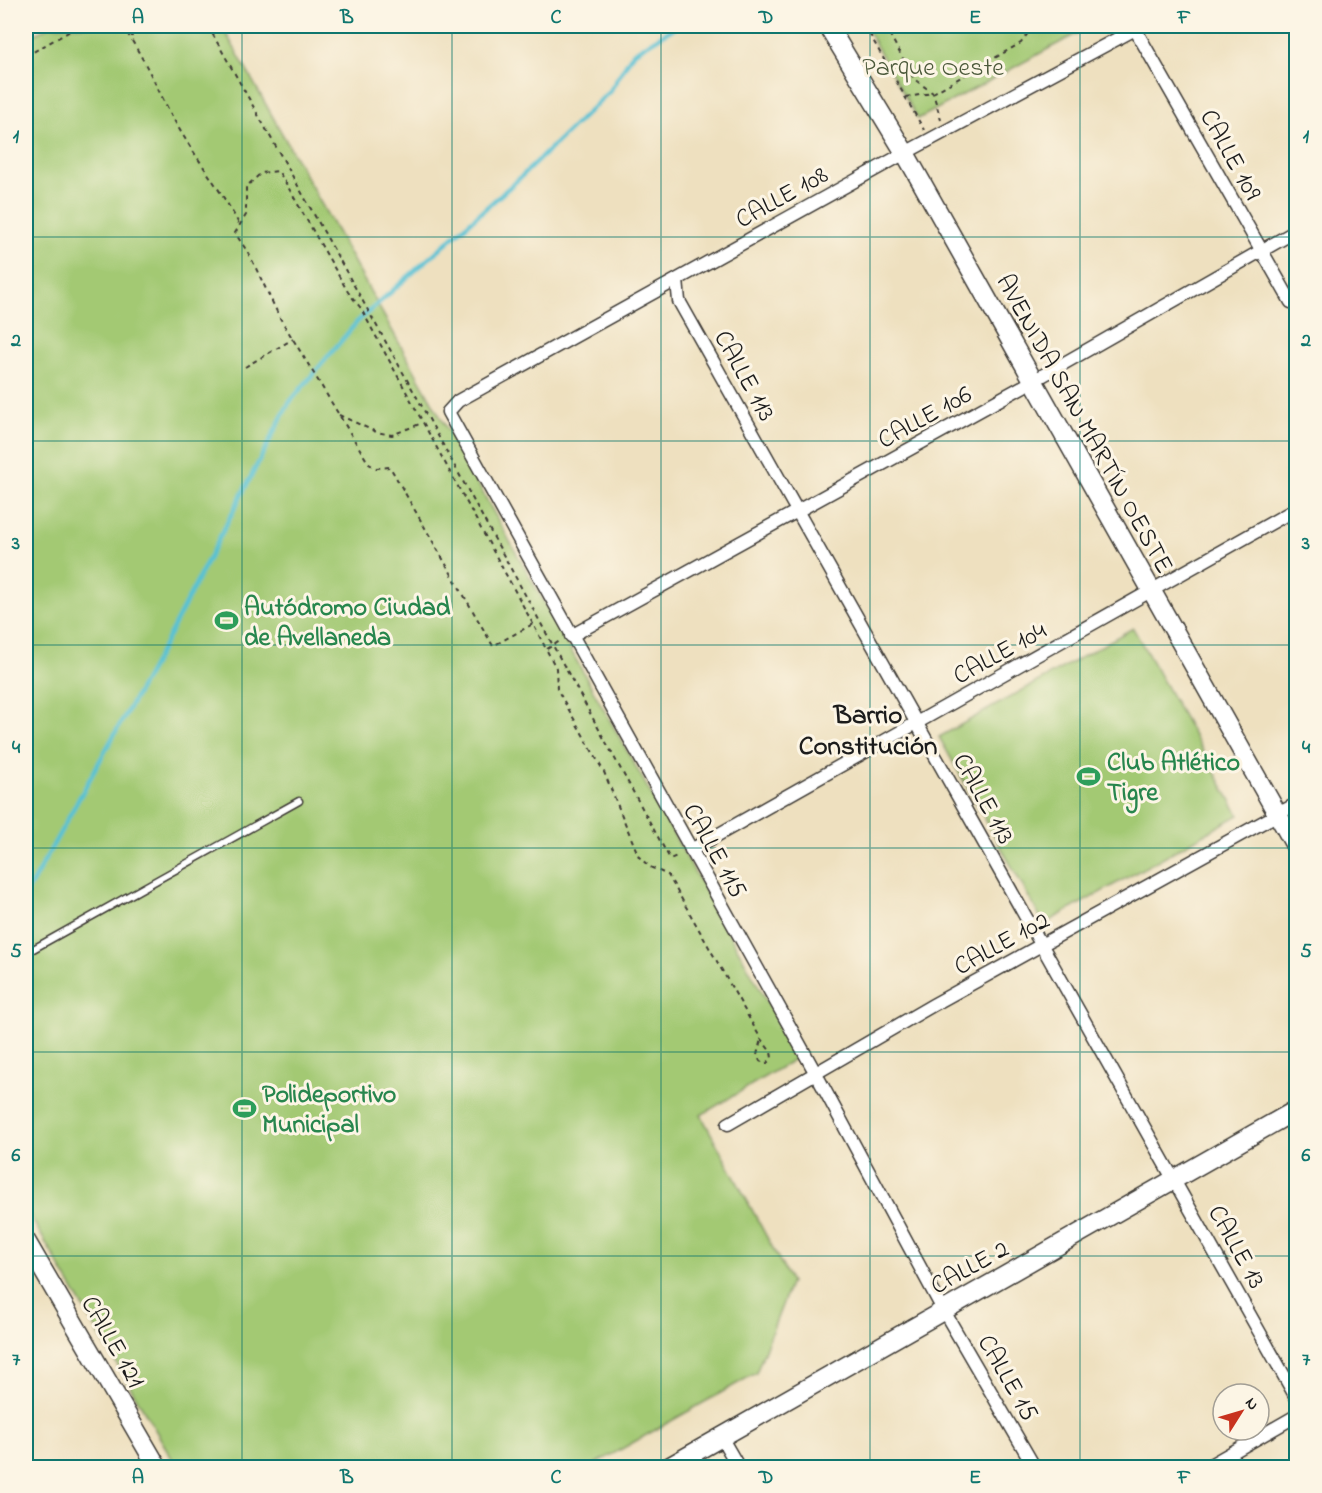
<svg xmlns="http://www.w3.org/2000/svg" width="1322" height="1493" viewBox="0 0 1322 1493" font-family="'Indie Flower',sans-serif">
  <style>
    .green { fill: #a3c973; stroke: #607248; stroke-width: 1.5 }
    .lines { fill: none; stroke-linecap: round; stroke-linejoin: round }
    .stream { stroke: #57c1d4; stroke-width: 4.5 }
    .lane-casing { stroke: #3c3934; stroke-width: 9 }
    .street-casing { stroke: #3c3934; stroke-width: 15 }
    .secondary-casing { stroke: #3c3934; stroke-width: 21 }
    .path { stroke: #3c3934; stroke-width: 2; stroke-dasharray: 4.5 4.5; stroke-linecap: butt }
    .lane { stroke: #fff; stroke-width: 6 }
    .street { stroke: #fff; stroke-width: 12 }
    .secondary { stroke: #fff; stroke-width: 18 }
    .grid { fill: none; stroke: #0f766e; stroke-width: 1.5; stroke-opacity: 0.55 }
    .labels { text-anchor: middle; stroke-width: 6; stroke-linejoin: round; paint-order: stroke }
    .park-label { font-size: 26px; fill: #4b593a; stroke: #fcf5e5 }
    .street-label { font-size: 26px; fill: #1c1c1c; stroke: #fcf5e5 }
    .leisure-label { font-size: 26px; font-weight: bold; fill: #27864d; stroke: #fcf5e5; text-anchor: start }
    .neighbourhood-label { font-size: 27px; font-weight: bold; fill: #1c1c1c; stroke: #fcf5e5 }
    .neatline { fill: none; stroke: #0f766e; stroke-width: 2 }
    .grid-label { font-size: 20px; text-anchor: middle; font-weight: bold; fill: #0f766e }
  </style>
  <rect width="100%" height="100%" fill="#fcf5e5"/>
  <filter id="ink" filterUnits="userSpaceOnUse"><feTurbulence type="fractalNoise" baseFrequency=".0167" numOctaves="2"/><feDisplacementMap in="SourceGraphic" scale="12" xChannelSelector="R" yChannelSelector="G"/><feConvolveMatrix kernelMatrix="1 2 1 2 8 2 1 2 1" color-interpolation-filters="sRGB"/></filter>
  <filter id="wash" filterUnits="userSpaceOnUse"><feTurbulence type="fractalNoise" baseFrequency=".008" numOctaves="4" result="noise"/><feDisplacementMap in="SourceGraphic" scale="24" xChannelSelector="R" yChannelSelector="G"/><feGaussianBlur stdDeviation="1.35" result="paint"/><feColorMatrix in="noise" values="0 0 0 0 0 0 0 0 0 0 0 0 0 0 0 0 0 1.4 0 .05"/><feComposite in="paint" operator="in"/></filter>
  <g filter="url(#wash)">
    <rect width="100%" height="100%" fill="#eee0bf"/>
    <g class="green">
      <polygon points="50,26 222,26 798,1057 701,1115 791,1282 756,1373 590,1467 177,1467 26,1209 26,39"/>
      <polygon points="865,26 1091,26 918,119"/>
      <polygon points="1133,628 1239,815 1044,924 939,737"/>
    </g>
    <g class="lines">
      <polyline class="stream" points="26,894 164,645 289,403 357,322 522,176 610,91 633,53 677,26"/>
    </g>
  </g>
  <g filter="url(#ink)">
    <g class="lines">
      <defs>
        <polyline id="lane" points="26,953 299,801"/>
        <g id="street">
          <polyline points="1135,29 1291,302"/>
          <polyline points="677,280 679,301 1296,1397"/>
          <polyline points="571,636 1033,381 1296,231"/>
          <polyline points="691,850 1296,509"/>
          <polyline points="728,1124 933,1005 1296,804"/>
          <polyline points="721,1437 739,1468"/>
          <polyline points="1035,1468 941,1306 815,1072 448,412 458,401 905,153 1141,26"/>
          <polyline points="1205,1468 1296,1416"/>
        </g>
        <g id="secondary">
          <polyline points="828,26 905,153 1296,847"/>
          <polyline points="26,1241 158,1468"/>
          <polyline points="667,1468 1296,1110"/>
        </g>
      </defs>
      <use href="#lane" class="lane-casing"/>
      <use href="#street" class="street-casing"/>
      <use href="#secondary" class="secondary-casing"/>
      <g class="path">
        <path d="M 122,26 C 144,56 159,94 178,127 C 198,161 222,191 240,226"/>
        <polyline points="208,26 419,401 670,859 679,855"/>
        <polyline points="865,26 924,130"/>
        <polyline points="885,26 914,79 933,93 941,120"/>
        <polyline points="132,37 132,26"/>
        <polyline points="26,56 79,26"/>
        <polyline points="906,97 933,93 1021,43 1033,26"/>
        <polyline points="245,367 293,339"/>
        <polyline points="339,415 376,432 392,435 422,423"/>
        <polyline points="533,624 360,307 348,292 284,180 278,171 261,173 246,187 246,215 235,233 249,254 280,318 369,464 376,468 390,467 493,646 533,624 556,668 557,689 604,772 639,857 650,867 668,875 761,1039 771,1052 772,1058 766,1064 760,1061 757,1055 761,1039"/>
        <polyline points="547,649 560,641"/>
      </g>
      <use href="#lane" class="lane"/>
      <use href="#street" class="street"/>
      <use href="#secondary" class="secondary"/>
    </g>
  </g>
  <path class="grid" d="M 242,26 L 242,1468M 452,26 L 452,1468M 661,26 L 661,1468M 870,26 L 870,1468M 1080,26 L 1080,1468M 26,237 L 1296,237M 26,441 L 1296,441M 26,645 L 1296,645M 26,848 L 1296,848M 26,1052 L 1296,1052M 26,1256 L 1296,1256"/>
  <defs>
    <symbol id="stadium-bare" viewBox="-9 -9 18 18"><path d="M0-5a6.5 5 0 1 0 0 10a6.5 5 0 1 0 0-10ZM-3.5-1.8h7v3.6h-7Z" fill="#2e9e5b" stroke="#fcf5e5" stroke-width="2.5" paint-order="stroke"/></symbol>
  </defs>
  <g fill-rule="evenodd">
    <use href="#stadium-bare" x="210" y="604" width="33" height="33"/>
    <use href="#stadium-bare" x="1072" y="760" width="33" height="33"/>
    <use href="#stadium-bare" x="228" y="1092" width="33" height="33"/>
  </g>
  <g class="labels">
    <g class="park-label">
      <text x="933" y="75">Parque Oeste</text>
    </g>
    <g class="street-label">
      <text transform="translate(1232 154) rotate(61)" y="9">CALLE 109</text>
      <text transform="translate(781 196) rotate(-29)" y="9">CALLE 108</text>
      <text transform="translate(746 375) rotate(61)" y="9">CALLE 113</text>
      <text transform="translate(924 416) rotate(-29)" y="9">CALLE 106</text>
      <text transform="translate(1086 423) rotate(61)" y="9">AVENIDA SAN MARTÍN OESTE</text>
      <text transform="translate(999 652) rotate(-29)" y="9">CALLE 104</text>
      <text transform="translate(985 798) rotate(61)" y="9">CALLE 113</text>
      <text transform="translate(716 850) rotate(61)" y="9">CALLE 115</text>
      <text transform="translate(1001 942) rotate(-29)" y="9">CALLE 102</text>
      <text transform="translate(1238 1246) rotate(61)" y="9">CALLE 13</text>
      <text transform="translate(969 1266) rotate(-29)" y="9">CALLE 2</text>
      <text transform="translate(114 1341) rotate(60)" y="9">CALLE 121</text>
      <text transform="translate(1009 1377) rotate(60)" y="9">CALLE 15</text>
    </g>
    <g class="leisure-label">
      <text x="244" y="615">Autódromo Ciudad<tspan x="244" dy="30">de Avellaneda</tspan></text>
      <text x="1107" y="770">Club Atlético<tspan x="1107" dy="30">Tigre</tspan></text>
      <text x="262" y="1102">Polideportivo<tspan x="262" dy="30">Municipal</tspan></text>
    </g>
    <g class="neighbourhood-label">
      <text x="868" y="723">Barrio<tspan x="868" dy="31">Constitución</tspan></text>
    </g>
  </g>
  <rect width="1322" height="1493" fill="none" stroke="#fcf5e5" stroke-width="66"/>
  <g transform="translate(1241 1412) rotate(53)"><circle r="28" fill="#fcf5e5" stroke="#a29e95" stroke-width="1.5"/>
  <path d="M0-4.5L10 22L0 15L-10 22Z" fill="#c8321e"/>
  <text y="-9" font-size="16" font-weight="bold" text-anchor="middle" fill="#1c1c1c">N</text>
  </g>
  <rect x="33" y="33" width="1256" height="1427" class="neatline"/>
  <g class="grid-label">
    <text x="138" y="23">A</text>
    <text x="347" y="23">B</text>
    <text x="556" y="23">C</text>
    <text x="766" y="23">D</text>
    <text x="975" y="23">E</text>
    <text x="1184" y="23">F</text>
    <text x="16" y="142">1</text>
    <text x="1306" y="142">1</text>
    <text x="16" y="346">2</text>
    <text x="1306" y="346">2</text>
    <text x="16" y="549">3</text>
    <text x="1306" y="549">3</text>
    <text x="16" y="753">4</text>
    <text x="1306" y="753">4</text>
    <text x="16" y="957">5</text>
    <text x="1306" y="957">5</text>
    <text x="16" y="1161">6</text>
    <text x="1306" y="1161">6</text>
    <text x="16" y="1365">7</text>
    <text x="1306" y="1365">7</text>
    <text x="138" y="1483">A</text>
    <text x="347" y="1483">B</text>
    <text x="556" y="1483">C</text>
    <text x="766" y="1483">D</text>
    <text x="975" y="1483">E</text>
    <text x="1184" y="1483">F</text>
  </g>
</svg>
